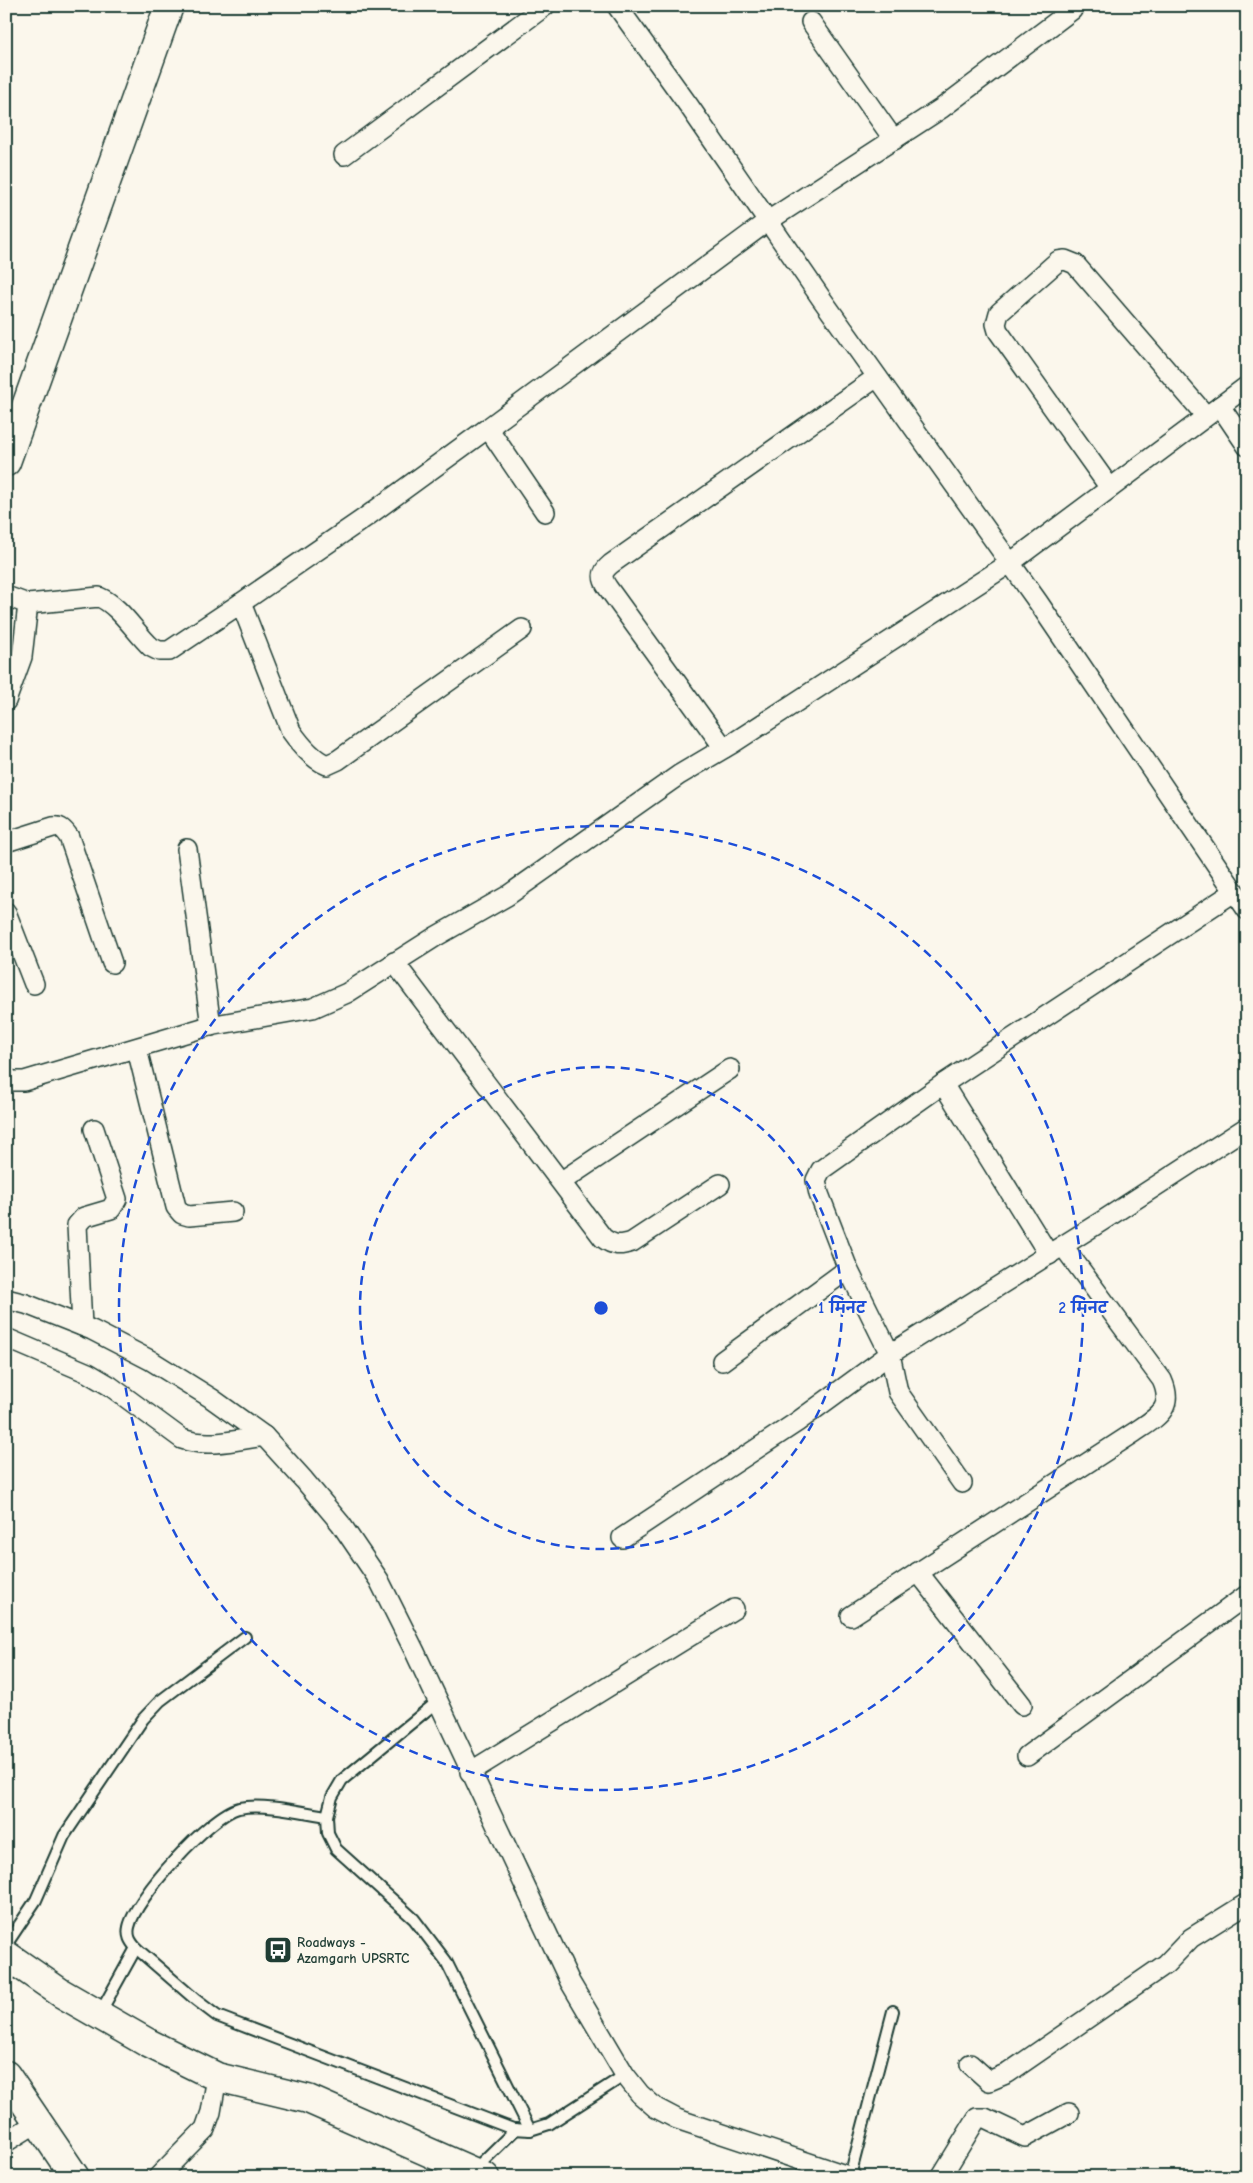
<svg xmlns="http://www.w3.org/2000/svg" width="1253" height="2183" viewBox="0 0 1253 2183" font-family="'Comic Neue','Playpen Sans Deva',sans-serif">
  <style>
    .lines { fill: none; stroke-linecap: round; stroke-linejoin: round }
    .lane-casing { stroke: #1f3d34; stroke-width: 14 }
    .street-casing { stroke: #1f3d34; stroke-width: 22 }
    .secondary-casing { stroke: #1f3d34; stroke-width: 31 }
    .highway-casing { stroke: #1f3d34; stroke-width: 31 }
    .lane { stroke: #fbf7ec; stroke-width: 10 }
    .street { stroke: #fbf7ec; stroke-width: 19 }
    .secondary { stroke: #fbf7ec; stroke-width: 28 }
    .highway { stroke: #fbf7ec; stroke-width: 28 }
    .ring { fill: none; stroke: #1d4ed8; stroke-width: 2.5; stroke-dasharray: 9 6 }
    .labels { text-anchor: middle; stroke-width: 4; stroke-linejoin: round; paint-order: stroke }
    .poi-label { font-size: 14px; font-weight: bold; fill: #1f3d34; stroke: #fbf7ec; text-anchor: start }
    .centre { fill: #1d4ed8; stroke: #fbf7ec; stroke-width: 2.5 }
    .ring-label { font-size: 15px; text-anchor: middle; font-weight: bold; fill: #1d4ed8; stroke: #fbf7ec; stroke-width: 4; stroke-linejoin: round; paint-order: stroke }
  </style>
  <rect width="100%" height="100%" fill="#fbf7ec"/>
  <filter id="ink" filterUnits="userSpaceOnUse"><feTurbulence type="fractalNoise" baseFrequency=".02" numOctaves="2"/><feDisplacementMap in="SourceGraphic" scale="10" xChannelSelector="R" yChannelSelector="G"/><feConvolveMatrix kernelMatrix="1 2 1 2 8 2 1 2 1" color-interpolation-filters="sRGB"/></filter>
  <g filter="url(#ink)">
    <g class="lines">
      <defs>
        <g id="lane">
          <polyline points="438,1701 342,1780 332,1797 327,1816 328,1833 336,1849 414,1919 446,1961 530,2130"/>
          <path d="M 327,1816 C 301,1812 264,1803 239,1808 C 210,1815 135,1898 129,1927 C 127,1936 130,1941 136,1948 L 196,2000 L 217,2016 L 513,2129 L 530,2130 L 549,2124 L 625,2075"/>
          <polyline points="6,1945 36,1900 64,1836 143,1719 160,1701 245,1637"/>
          <polyline points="100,2013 136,1948"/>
          <polyline points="474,2170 516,2129"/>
          <polyline points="850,2176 893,2011"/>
        </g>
        <g id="street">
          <polyline points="617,6 689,106 821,298 1038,602 1247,910"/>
          <polyline points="811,22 894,140"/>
          <polyline points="344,155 545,6"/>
          <polyline points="1220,406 1247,446"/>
          <polyline points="488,428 768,221 942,108 1072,10"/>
          <polyline points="1110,488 998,331 996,324 999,313 1058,261 1065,260 1075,264 1206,416"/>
          <path d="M 6,596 L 28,604 L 99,597 C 120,606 134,631 151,647 L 159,651 L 169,651 L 241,603 L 291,731 C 300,744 312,759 327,765 L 338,760 L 522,629"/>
          <polyline points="241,603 366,517 488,428 545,512"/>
          <polyline points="6,701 22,657 28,604"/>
          <path d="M 724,748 L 608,588 C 601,578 601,572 611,564 L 877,377"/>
          <path d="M 6,842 L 53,827 C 61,826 64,830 69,837 L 112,963"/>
          <polyline points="187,849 211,1026"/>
          <polyline points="6,912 34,984"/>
          <path d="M 394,962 L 603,1238 C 614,1246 620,1246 632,1242 L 720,1184"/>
          <polyline points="137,1049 176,1207 182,1214 189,1216 233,1212"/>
          <polyline points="6,1078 13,1081 24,1081 209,1026 313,1008 347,993 435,937 507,896 679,775 733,743 1010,563 1247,386"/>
          <polyline points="943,1084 1049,1255"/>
          <polyline points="562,1181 730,1069"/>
          <polyline points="6,1299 26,1304 92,1330 150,1360 211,1398 264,1436 304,1480 341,1524 379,1580 415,1652 570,1982 625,2075 640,2094 656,2108 677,2119 851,2177"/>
          <polyline points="82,1326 77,1225 84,1217 111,1209 117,1199 94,1129"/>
          <path d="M 6,1338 L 88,1373 L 110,1386 L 182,1439 C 208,1448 237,1440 264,1436"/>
          <polyline points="722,1361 848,1269"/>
          <polyline points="962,1483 898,1392 890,1354 848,1269 819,1194 816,1180 821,1170 943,1084 1234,892"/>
          <polyline points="622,1538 797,1422 890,1354 1102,1221 1247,1127"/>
          <polyline points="918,1572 1022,1705"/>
          <path d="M 851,1616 L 1135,1432 C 1157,1417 1175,1409 1162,1380 L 1063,1246"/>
          <polyline points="1027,1756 1247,1595"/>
          <polyline points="470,1772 734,1609"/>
          <polyline points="970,2064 989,2081 1008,2073 1166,1964 1191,1938 1247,1903"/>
          <polyline points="6,2142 38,2122"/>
          <polyline points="158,2177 205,2129 211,2112 217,2077"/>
          <polyline points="941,2177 977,2118 985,2118 1025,2137 1069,2113"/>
        </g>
        <g id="secondary">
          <polyline points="6,1955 61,1993 148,2043 217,2077 308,2099 485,2177"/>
          <polyline points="6,2075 75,2177"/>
        </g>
        <polyline id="highway" points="6,462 169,6"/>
      </defs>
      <use href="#lane" class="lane-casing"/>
      <use href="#street" class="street-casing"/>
      <use href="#secondary" class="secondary-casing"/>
      <use href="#highway" class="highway-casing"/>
      <use href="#lane" class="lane"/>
      <use href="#street" class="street"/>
      <use href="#secondary" class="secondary"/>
      <use href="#highway" class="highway"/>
    </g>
  </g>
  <g class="ring">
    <circle cx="601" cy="1308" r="241"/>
    <circle cx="601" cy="1308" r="482"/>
  </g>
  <defs>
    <symbol id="bus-square" viewBox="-11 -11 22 22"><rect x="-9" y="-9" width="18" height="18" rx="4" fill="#1f3d34" stroke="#fbf7ec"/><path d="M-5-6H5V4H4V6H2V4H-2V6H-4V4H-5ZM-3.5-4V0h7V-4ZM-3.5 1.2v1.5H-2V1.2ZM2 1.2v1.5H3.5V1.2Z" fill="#fff"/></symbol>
  </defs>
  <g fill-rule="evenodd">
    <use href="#bus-square" x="262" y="1934" width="32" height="32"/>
  </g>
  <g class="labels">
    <g class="poi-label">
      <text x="297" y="1947">Roadways -<tspan x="297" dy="16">Azamgarh UPSRTC</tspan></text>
    </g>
  </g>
  <circle cx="601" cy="1308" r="8" class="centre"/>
  <g class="ring-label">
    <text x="842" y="1313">1 मिनट</text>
    <text x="1083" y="1313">2 मिनट</text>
  </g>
  <rect width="1253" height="2183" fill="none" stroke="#fbf7ec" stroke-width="25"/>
  <rect x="12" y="12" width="1228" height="2158" fill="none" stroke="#1f3d34" stroke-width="2" filter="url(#ink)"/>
</svg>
